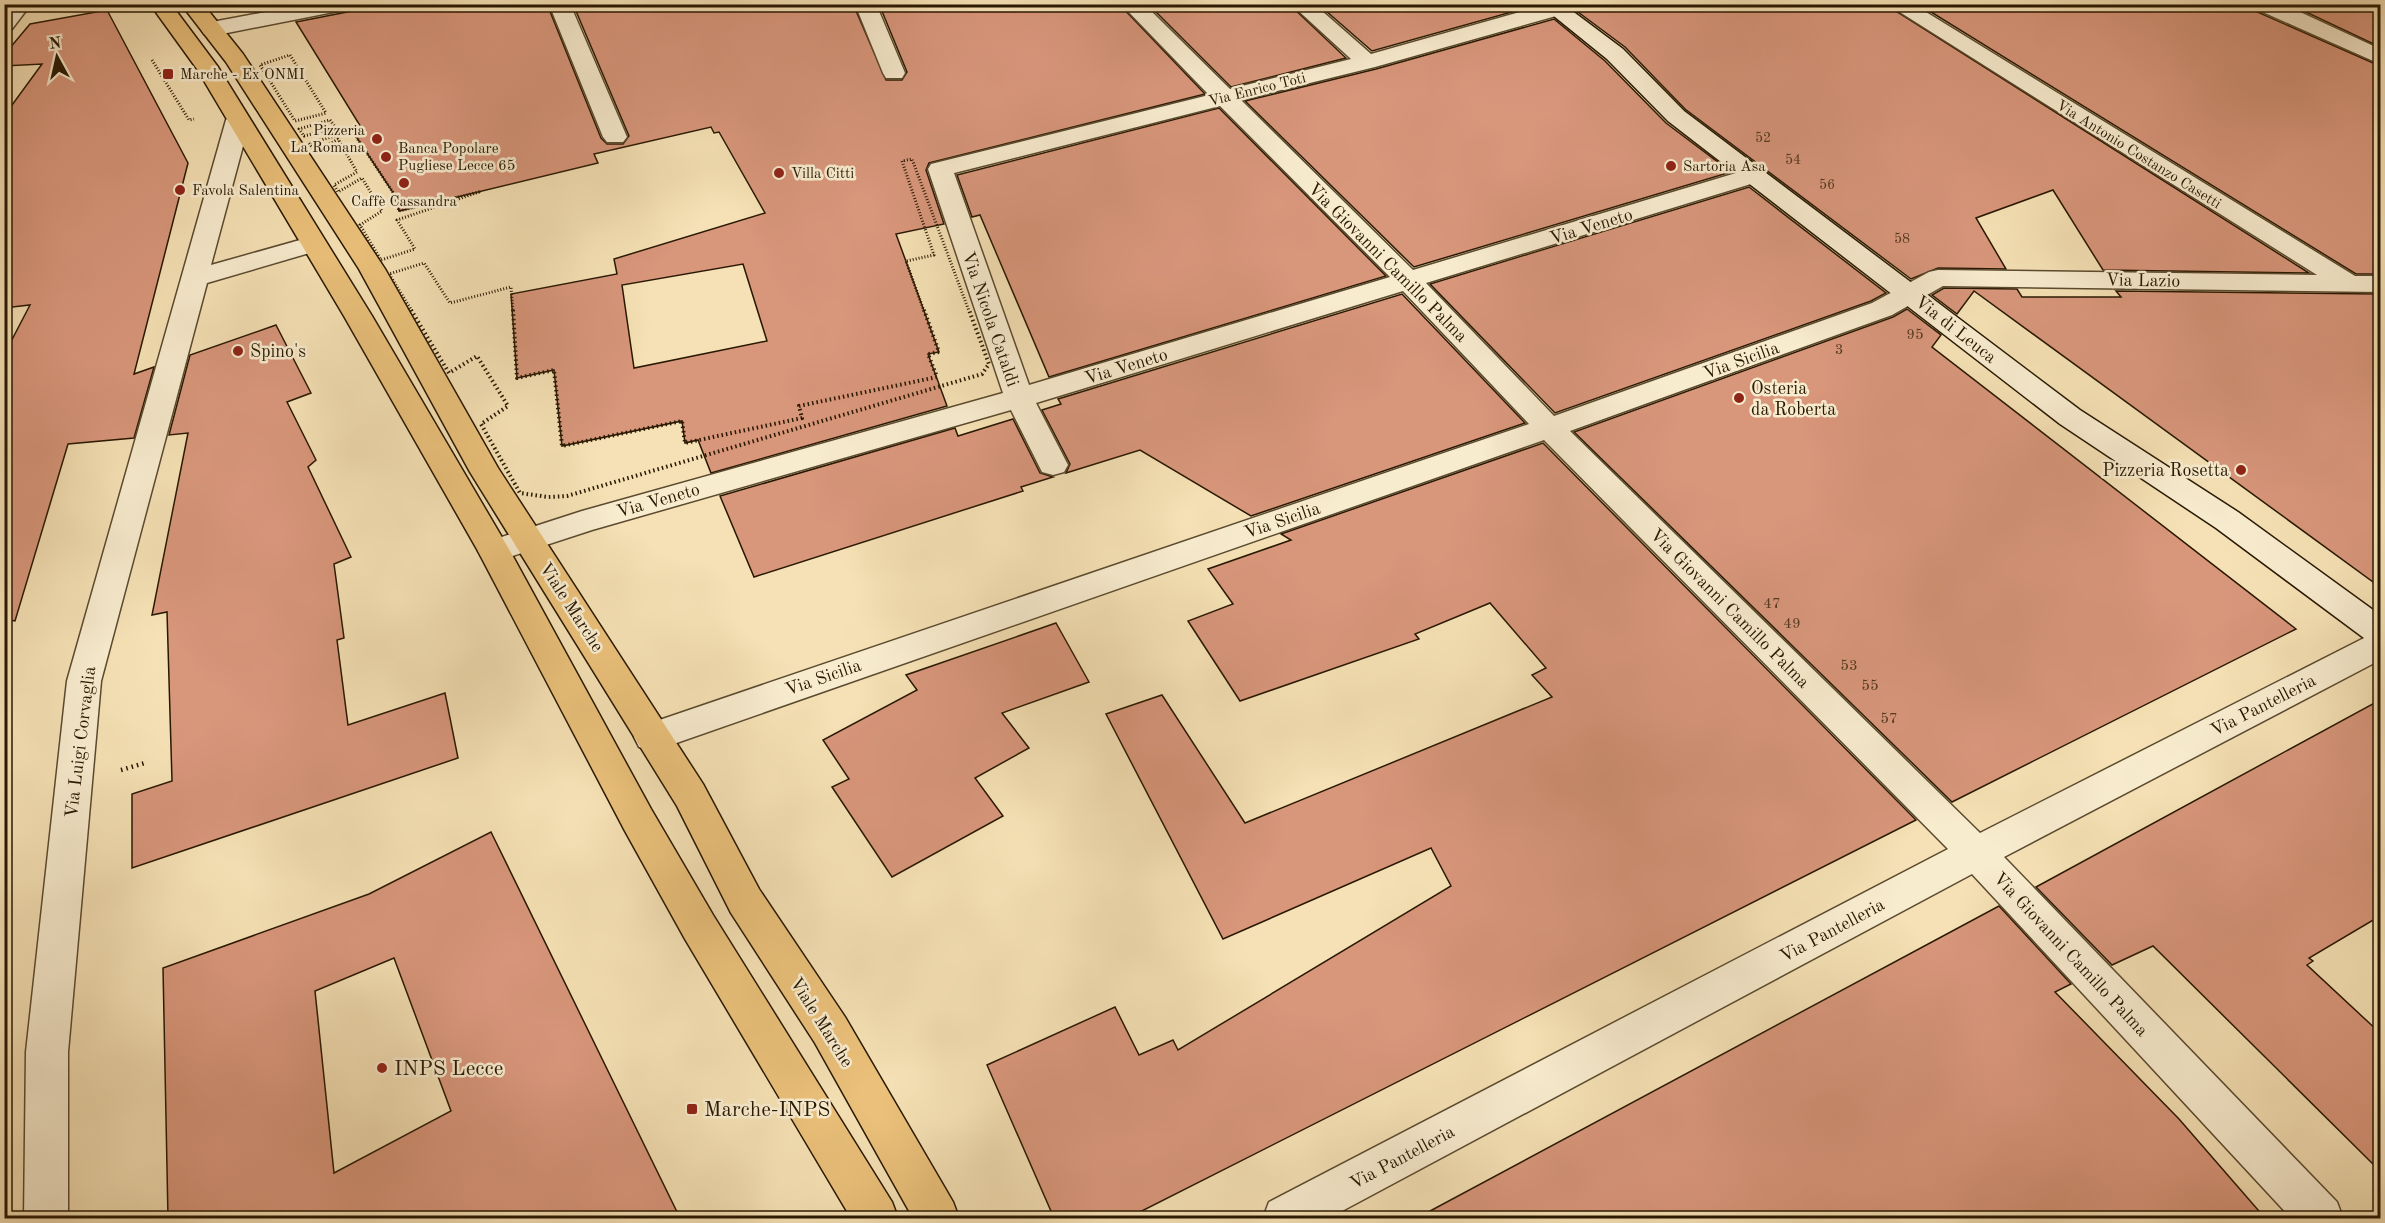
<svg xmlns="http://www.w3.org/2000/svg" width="2385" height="1223" viewBox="0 0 2385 1223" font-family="'Old Standard TT',serif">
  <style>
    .building { fill: #d8967b; stroke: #281802; stroke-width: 1.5; fill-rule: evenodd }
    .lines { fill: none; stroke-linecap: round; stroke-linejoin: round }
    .street-casing { stroke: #5b4a2f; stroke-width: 3 }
    .secondary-casing { stroke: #281802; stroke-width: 3 }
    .primary-casing { stroke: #281802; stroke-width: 3 }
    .path-far2 { stroke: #281802; stroke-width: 3; stroke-dasharray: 1 2; stroke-linecap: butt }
    .path-far1 { stroke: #281802; stroke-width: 4; stroke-dasharray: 1.5 3; stroke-linecap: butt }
    .path { stroke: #281802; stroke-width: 4.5; stroke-dasharray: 1.5 4; stroke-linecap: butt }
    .street { fill: #f8eccf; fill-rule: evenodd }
    .secondary { fill: #f8eccf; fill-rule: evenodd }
    .primary { fill: #eac07a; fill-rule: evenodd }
    .poi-dot { fill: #8f2418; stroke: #f8eccf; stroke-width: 2 }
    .labels { text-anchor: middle; stroke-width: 5; stroke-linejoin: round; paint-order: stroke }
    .far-number-label { font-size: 14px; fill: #543820 }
    .far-poi-label { font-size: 15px; fill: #281802; stroke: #f8eccf; text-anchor: start }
    .far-street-label { font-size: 15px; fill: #281802; stroke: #f8eccf }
    .number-label { font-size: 15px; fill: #543820 }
    .street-label { font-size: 18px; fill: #281802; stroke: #f8eccf }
    .poi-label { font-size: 18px; fill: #281802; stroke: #f8eccf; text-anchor: start }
    .near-poi-label { font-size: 21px; fill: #281802; stroke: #f8eccf; text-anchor: start }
  </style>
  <rect width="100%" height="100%" fill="#f5e1b5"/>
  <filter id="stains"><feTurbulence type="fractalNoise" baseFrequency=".00333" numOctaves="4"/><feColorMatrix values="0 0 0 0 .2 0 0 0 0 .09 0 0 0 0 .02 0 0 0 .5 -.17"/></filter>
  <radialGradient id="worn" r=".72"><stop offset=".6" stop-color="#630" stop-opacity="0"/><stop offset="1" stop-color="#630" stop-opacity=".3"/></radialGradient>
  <g class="building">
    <path d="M 356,4 L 547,4 L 601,138 L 607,144 L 623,144 L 629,136 L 573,4 L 853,4 L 886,80 L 902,80 L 907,72 L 879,4 L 1119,4 L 1205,94 L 929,163 L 926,170 L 944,224 L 896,234 L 939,352 L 928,354 L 947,406 L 711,473 L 698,440 L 685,443 L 682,421 L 562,446 L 554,370 L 517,378 L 511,294 L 617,274 L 614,259 L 765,213 L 719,132 L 714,133 L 711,127 L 594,154 L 598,163 L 399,211 L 394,194 L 355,135 L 364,132 L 296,22 L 352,11 ZM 743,264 L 767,341 L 634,368 L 622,285 Z"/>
    <polygon points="1148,4 1289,4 1346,58 1231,87"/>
    <polygon points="1318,4 1537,4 1537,5 1372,51"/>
    <polygon points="1585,4 1885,4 2309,273 2103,270 2053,190 1976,218 2006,269 1938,268 1911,279 1685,109 1625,47 1578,12 1583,10"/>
    <polygon points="1918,4 2252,4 2255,11 2380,66 2380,274 2356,274"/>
    <polygon points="2289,4 2380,4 2380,47"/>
    <polygon points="107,10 188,163 134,374 154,367 134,438 68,444 15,621 4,619 4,355 30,305 4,308 4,116 42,64 4,66 4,55 30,24"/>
    <polygon points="1554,19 1605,61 1666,123 1731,172 1414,267 1245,101 1376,69"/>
    <polygon points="1219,108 1386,276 1049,377 980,215 972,217 957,175"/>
    <polygon points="1749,187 1886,293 1871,301 1555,413 1430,284"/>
    <polygon points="1944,288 2017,289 2022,297 2121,297 2116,291 2380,294 2380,587 1974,291 1957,314 1932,295"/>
    <polygon points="1402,294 1525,423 1251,516 1140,450 1066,473 1070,464 1042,410 1061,404 1058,399"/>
    <polygon points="1907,309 1941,335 1932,347 2296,629 1952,802 1574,432 1893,317"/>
    <polygon points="276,325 311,393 287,402 316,460 308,467 351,557 334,564 344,638 337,640 348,725 445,693 458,758 132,868 132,794 172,781 167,612 152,615 188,433 169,435 190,355"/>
    <polygon points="1013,419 1040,473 1053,477 1021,487 1023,491 754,577 720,496 955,428 958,436"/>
    <polygon points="1543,443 1916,820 1128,1218 1054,1218 987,1065 1115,1007 1139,1055 1173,1040 1178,1050 1451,886 1431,848 1223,939 1106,714 1162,695 1245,823 1552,697 1532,675 1546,668 1490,603 1415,634 1419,639 1240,701 1188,621 1233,604 1208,569 1291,540 1281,534"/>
    <polygon points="1056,623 1089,682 1002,713 1029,748 975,778 1003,816 892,877 832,787 849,779 823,740 917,690 906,675"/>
    <polygon points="2380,700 2380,916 2309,958 2313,961 2307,965 2380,1033 2380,1171 2153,946 2112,965 2036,887"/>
    <path d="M 491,832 L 680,1218 L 168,1218 L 163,968 L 369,894 ZM 394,958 L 451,1111 L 334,1173 L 315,991 Z"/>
    <polygon points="1999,906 2071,984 2055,992 2179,1119 2265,1218 1417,1218"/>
  </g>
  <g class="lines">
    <defs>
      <g id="street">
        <polygon points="9,4 31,4 12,29 4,30 4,10"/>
        <polygon points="308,4 354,4 352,9 344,10 212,36 204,34 201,29 204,24 212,22"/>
        <polygon points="549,4 570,4 627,137 623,142 607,142 603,137"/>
        <polygon points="855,4 876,4 905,73 902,78 886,78 883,73"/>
        <path d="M 1121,4 L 1144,4 L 1230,89 L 1351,59 L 1291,4 L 1314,4 L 1371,54 L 1548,4 L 1583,4 L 1581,9 L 1375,67 L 1241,100 L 1413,270 L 1746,170 L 1755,168 L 1764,170 L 1767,175 L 1764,180 L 1426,283 L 1554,416 L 1872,303 L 1929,272 L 1938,270 L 2317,275 L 1887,4 L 1913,4 L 2355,276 L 2380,276 L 2380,292 L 1943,286 L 1892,315 L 1570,431 L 1980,833 L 2368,636 L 2380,632 L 2380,660 L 2004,857 L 2337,1202 L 2343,1218 L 2291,1218 L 1972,874 L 1329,1218 L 1263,1218 L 1269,1202 L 1948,849 L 1544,440 L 665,747 L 652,751 L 639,747 L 634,737 L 639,727 L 1529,424 L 1403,291 L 1036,403 L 1068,465 L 1064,472 L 1053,475 L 1042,472 L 1011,410 L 592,530 L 494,562 L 483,559 L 478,551 L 483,543 L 582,511 L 1003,393 L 928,169 L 931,164 L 1209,95 ZM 1220,106 L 1390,277 L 1029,385 L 954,173 Z"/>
        <polygon points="2254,4 2283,4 2380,49 2380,64 2256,9"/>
        <polygon points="238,113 246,115 250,120 211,265 314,236 323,239 327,244 323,249 207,283 101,681 68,1052 68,1218 24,1218 26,1052 67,681 226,120 230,115"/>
      </g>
      <polygon id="secondary" points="1539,4 1563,4 1623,49 1684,111 2080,410 2238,512 2380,615 2380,644 2368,641 2216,528 2060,424 1668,121 1607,59"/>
      <g id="primary">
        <polygon points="150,4 171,4 218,67 372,316 510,551 651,809 713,915 892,1202 898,1218 851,1218 685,939 625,831 478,551 344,316 197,69"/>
        <polygon points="181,4 203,4 243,54 385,269 498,468 703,784 759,889 845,1017 953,1202 959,1218 913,1218 815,1043 731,913 677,806 470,472 359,269 226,62"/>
      </g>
    </defs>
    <use href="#street" class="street-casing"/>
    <use href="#secondary" class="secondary-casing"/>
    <use href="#primary" class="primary-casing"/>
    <g class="path-far2">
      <polygon points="290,55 326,113 295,121 260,65"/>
      <polyline points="152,60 189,120 194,119"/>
      <polygon points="330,120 336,128 304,136 299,129"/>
      <polygon points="362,129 364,132 355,135 394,194 399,211 479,192 397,220 415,249 381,260 360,225 382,211 362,178 338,192 334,185 357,172 338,139 316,152 309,143"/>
      <polyline points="412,311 389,274 424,263 450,303 511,287 513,311"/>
      <polyline points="924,311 906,261 934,255 902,161 912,159 969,311"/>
    </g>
    <g class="path-far1">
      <polyline points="411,310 449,373 477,356 508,406 481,424 520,493 548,497 567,496 982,374 989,364 969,310"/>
      <polyline points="513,310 517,378 554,370 562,446 682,421 685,443 802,418 799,406 937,377 928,354 939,352 924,310"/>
    </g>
    <polyline class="path" points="121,770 145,763"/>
    <use href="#street" class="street"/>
    <use href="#secondary" class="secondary"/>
    <use href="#primary" class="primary"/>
  </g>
  <g class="poi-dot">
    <rect x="162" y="68" width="12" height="12" rx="3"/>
    <circle cx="377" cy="139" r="6"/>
    <circle cx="386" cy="157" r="6"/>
    <circle cx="1671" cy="166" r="6"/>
    <circle cx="779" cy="173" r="6"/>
    <circle cx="404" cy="183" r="6"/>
    <circle cx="180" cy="190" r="6"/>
    <circle cx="238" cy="351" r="6"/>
    <circle cx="1739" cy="398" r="6"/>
    <circle cx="2241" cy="470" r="6"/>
    <circle cx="382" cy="1068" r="6"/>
    <rect x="686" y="1103" width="12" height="12" rx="3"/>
  </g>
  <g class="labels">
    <g class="far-number-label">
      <text x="1763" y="142">52</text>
      <text x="1793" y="164">54</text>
      <text x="1827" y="189">56</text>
      <text x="1902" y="243">58</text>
    </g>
    <g class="far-poi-label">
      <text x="180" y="79">Marche - Ex ONMI</text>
      <text x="365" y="135" text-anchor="end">Pizzeria<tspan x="365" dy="17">La Romana</tspan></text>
      <text x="398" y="153">Banca Popolare<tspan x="398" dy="17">Pugliese Lecce 65</tspan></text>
      <text x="1683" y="171">Sartoria Asa</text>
      <text x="791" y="178">Villa Citti</text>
      <text x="192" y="195">Favola Salentina</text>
      <text x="404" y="206" text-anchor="middle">Caffè Cassandra</text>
    </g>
    <g class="far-street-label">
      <text transform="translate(1257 89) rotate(-14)" y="5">Via Enrico Toti</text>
      <text transform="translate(2139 154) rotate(32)" y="5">Via Antonio Costanzo Casetti</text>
    </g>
    <g class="number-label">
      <text x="1915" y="339">95</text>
      <text x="1839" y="354">3</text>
      <text x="1772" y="608">47</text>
      <text x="1792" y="628">49</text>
      <text x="1849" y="670">53</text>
      <text x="1870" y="690">55</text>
      <text x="1889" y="723">57</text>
    </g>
    <g class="street-label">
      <text transform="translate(1591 226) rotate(-17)" y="6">Via Veneto</text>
      <text transform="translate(1388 262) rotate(45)" y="6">Via Giovanni Camillo Palma</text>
      <text transform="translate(2143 280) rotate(1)" y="6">Via Lazio</text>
      <text transform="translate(991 319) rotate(71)" y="6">Via Nicola Cataldi</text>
      <text transform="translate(1956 329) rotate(38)" y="6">Via di Leuca</text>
      <text transform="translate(1741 360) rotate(-20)" y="6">Via Sicilia</text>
      <text transform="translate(1126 366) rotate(-17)" y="6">Via Veneto</text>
      <text transform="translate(658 500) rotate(-16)" y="6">Via Veneto</text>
      <text transform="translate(1282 520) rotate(-19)" y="6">Via Sicilia</text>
      <text transform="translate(572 607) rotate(57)" y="6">Viale Marche</text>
      <text transform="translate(1730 608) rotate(45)" y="6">Via Giovanni Camillo Palma</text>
      <text transform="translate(823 677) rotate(-19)" y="6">Via Sicilia</text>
      <text transform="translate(2263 705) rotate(-27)" y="6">Via Pantelleria</text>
      <text transform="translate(80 742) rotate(-83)" y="6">Via Luigi Corvaglia</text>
      <text transform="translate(1832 930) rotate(-28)" y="6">Via Pantelleria</text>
      <text transform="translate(2071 954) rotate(47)" y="6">Via Giovanni Camillo Palma</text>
      <text transform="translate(822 1022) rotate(58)" y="6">Viale Marche</text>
      <text transform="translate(1402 1157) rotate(-28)" y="6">Via Pantelleria</text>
    </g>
    <g class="poi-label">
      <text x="250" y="357">Spino's</text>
      <text x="1751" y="394">Osteria<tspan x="1751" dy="21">da Roberta</tspan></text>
      <text x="2229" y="476" text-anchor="end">Pizzeria Rosetta</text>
    </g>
    <g class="near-poi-label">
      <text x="394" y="1075">INPS Lecce</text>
      <text x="704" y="1116">Marche-INPS</text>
    </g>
  </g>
  <rect width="2385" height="1223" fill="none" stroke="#f5e1b5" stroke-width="24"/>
  <rect x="6" y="6" width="2373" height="1211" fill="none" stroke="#281802" stroke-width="3"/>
  <rect x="12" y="12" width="2361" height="1199" fill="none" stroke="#281802" stroke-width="1.5"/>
  <g transform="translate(57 57) rotate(352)" stroke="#f8eccf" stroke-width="4.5" paint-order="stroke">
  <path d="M0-4.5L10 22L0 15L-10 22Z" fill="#281802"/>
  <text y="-9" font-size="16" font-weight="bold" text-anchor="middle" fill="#281802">N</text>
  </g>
  <rect width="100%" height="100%" filter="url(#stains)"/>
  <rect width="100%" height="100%" fill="url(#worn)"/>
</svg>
